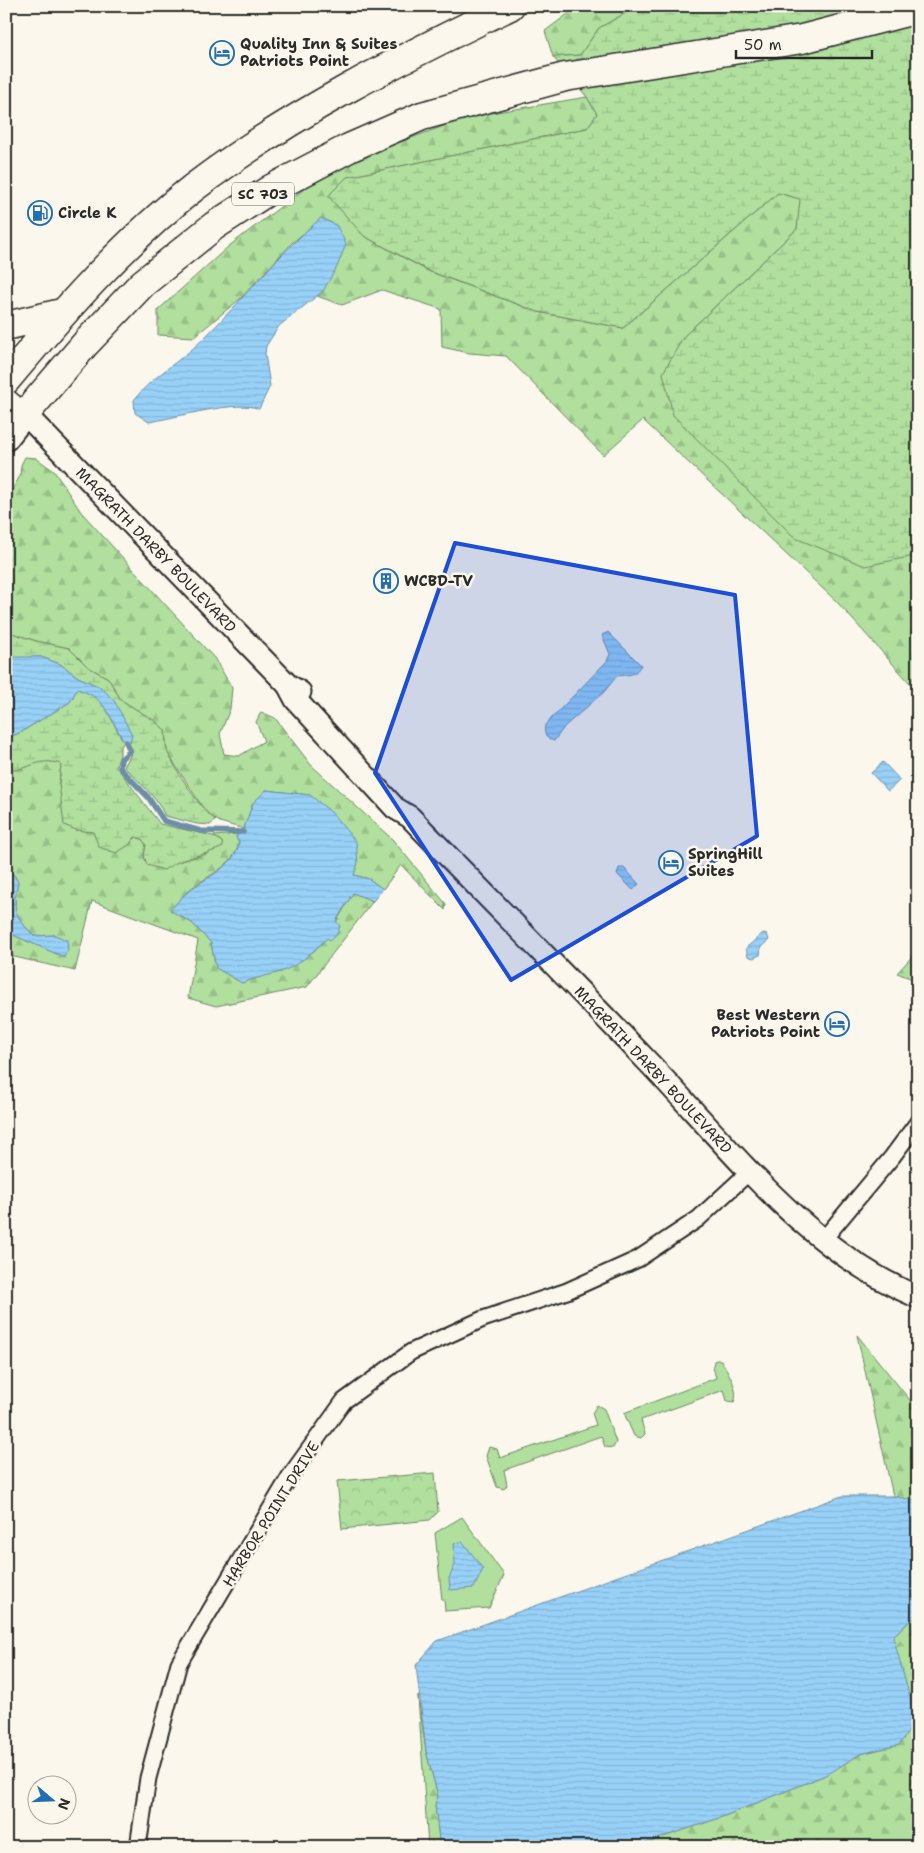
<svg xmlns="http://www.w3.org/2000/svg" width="924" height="1853" viewBox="0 0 924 1853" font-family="'Shantell Sans',sans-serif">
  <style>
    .grass { fill: #b0df9e; stroke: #6e8564 }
    .forest { fill: url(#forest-firs); stroke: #6e8564 }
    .wetland { fill: url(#wetland-marsh); stroke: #6e8564 }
    .park { fill: url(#park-crowns); stroke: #6e8564 }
    .water { fill: url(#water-rules); stroke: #6c8fa6 }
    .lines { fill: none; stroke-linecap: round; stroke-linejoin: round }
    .stream { stroke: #6c8fa6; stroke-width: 5.5 }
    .minor-casing { stroke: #2b2b2b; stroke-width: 19 }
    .tertiary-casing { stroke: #2b2b2b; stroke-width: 22 }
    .secondary-casing { stroke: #2b2b2b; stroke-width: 25 }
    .primary-casing { stroke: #2b2b2b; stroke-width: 28 }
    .motorway-casing { stroke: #2b2b2b; stroke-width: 31 }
    .minor { stroke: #fbf7ec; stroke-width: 15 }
    .tertiary { stroke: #fbf7ec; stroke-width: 19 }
    .secondary { stroke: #fbf7ec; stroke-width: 21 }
    .primary { stroke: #fbf7ec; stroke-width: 24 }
    .motorway { stroke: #fbf7ec; stroke-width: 28 }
    .marked { fill: #1d4ed8; fill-opacity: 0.2; stroke: #1d4ed8; stroke-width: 4; stroke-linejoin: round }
    .labels { text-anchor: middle; stroke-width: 5; stroke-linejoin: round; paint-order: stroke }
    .shield { fill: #fbf7ec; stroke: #696865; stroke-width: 1 }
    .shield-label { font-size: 14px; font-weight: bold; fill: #2b2b2b }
    .poi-label { font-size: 15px; font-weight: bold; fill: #2b2b2b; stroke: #fbf7ec; text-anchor: start }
    .street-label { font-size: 15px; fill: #2b2b2b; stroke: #fbf7ec }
  </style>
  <defs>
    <pattern id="forest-firs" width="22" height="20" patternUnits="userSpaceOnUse" patternTransform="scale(1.25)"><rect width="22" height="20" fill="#b0df9e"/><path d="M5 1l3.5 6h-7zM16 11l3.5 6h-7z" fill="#98c088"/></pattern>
    <pattern id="wetland-marsh" width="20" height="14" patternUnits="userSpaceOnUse" patternTransform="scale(1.25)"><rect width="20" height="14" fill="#b0df9e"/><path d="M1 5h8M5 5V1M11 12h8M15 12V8" fill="none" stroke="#98c088"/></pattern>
    <pattern id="park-crowns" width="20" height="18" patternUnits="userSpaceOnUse" patternTransform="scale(1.25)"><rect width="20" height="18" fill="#b0df9e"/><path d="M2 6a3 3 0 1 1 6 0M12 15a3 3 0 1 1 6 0" fill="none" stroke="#98c088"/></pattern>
    <pattern id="water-rules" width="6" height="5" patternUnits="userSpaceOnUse" patternTransform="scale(1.25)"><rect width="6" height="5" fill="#98d1f8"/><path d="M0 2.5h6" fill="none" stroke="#83b4d5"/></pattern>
  </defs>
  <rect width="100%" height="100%" fill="#fbf7ec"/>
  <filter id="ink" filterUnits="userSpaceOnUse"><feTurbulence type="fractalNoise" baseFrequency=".02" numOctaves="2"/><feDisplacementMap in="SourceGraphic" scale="10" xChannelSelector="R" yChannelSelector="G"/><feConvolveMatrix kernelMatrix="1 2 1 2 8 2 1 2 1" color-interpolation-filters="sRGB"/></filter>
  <g filter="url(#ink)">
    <g class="grass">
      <path d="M 717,1360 L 721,1360 C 727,1370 740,1390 734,1402 L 727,1401 L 724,1390 L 641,1420 L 645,1434 L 641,1438 L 634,1436 L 624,1413 L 716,1378 L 713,1367 L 714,1361 Z"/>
      <polygon points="597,1405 604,1409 616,1442 613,1448 605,1447 601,1436 504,1470 507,1485 504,1489 497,1487 486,1456 489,1447 497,1449 500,1458 596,1425 592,1413"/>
      <polygon points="462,1517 504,1575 489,1608 445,1611 444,1600 442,1600 435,1533"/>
    </g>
    <g class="forest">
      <polygon points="584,6 638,6 599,28 580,55 553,57 545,31 572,11"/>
      <polygon points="587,97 597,114 587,128 348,177 364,236 428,271 538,312 623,328 778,193 801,199 797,229 684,336 909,557 918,552 918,692 836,601 643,420 603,455 506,356 469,353 442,347 441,309 382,290 342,305 317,296 323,291 337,226 322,218 292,243 241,298 194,337 158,335 158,310 229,246 333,167 468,117"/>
      <polygon points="25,457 36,458 54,471 81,512 215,659 232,688 230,709 220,734 224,754 239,756 264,741 256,722 261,712 275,718 311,765 392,839 446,904 445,910 401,865 383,889 369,879 354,875 310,795 266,790 253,803 244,829 220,822 207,814 167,752 165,730 155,721 121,700 108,678 88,667 69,648 36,641 6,631 6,500 20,476 21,465"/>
      <path d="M 47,760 L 61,764 L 59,784 L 76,830 L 94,832 L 129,845 L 136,837 L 142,839 L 146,845 L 144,856 L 173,863 L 207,854 L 222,842 L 213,836 L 238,834 L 236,837 L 239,843 C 234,867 206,876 189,890 C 183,896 176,904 170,910 L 192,923 L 211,943 L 216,968 L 242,983 L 264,975 L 281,972 L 314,951 L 327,938 L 353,893 L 373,901 L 307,987 L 216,1006 L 188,998 L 198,940 L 92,901 L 75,971 L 6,955 L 6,935 L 13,935 L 64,957 L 55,935 L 34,936 C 14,915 12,910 18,882 L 14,875 L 6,873 L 6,770 L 13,770 Z"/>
      <polygon points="918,950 918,981 897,973"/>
      <polygon points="857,1335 918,1410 918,1501 893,1496"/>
      <path d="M 918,1614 C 918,1625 915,1684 918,1688 L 918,1847 L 634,1847 L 722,1817 L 828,1774 L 860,1754 L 899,1745 L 893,1636 Z"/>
      <polygon points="418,1696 426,1751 438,1796 435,1805 440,1847 428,1847"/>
    </g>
    <g class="wetland">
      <polygon points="638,6 918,6 918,552 909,557 865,566 795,538 673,415 663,373 684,336 797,229 800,199 778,193 623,328 538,312 429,271 364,236 328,196 347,177 587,128 597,114 587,97 553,57 580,55 599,28"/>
      <path d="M 6,631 L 36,641 L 69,648 L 88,667 L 108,678 L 121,700 L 155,721 L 165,730 C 166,737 165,747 168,753 C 176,770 201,811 216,820 L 210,825 L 197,824 L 165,816 C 156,796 139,782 124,767 L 133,750 L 129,744 L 132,735 L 102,688 L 78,677 L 60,664 L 41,657 L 6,658 Z"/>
      <path d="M 77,689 C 109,698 108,718 124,742 L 120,748 L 120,755 L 116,766 L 160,824 L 213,836 L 222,842 L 223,847 C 204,856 181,857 164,870 L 147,865 L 144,856 L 146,845 L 142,839 L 135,837 L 129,845 L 116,853 L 99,847 L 93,832 L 76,830 L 64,825 L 59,784 L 61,764 C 37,756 28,772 6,770 L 6,739 L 21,732 L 70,702 Z"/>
    </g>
    <polygon class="park" points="435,1473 438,1512 430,1520 342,1529 337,1481"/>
    <g class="water">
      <path d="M 321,218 L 337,226 L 346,244 L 337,267 L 323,291 L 279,326 L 266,346 L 265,354 L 270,386 L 259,409 C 240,399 174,418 149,422 L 135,413 L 134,400 C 152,376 180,362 202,340 C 243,300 277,255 321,218 Z"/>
      <path d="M 608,632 L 641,665 C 634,677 629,674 617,676 L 604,692 L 565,726 L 554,741 C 546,739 543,732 545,725 L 607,661 L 610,654 L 602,635 Z"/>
      <path d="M 18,657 L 41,657 L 60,664 L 78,677 L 102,688 L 115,702 L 132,735 L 128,748 C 111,723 109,698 77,689 L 70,702 L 21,732 L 6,739 L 6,658 Z"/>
      <polygon points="883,762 900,780 888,791 871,773"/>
      <path d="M 266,790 L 310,795 L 331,812 L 356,842 L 358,863 L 354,875 L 369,879 L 383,889 L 373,901 L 353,893 L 336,921 L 340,926 L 337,935 L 330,940 L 327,938 C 315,950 297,967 280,972 C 267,976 255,978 242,983 L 216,968 L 211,943 L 192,923 L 170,910 C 176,904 182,896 189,891 C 206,877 235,867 239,843 L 236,837 L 243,831 L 253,803 Z"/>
      <polygon points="619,868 624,868 639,884 633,890 617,874"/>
      <path d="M 6,873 L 14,875 L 18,882 C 12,910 14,915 34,936 L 55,935 L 67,940 L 68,950 L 64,957 L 13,935 L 6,935 Z"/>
      <polygon points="763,933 767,934 769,940 761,947 760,955 753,958 748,956 746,948"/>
      <polygon points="842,1496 893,1496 918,1501 918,1614 893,1636 914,1713 909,1731 899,1745 860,1754 828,1774 722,1817 634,1847 440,1847 435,1805 438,1796 426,1751 416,1665 437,1641"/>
      <polygon points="463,1542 483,1569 474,1588 450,1590 449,1578 455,1565 454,1544"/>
    </g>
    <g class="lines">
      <polyline class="stream" points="126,742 130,751 121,759 120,768 148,797 164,821 201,831 243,832"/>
      <defs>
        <g id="minor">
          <polyline points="823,1240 892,1157 918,1122"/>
          <polyline points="138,1847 148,1778 179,1663 290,1476 344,1401 411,1352 483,1319 567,1291 638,1259 698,1219 748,1173"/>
        </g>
        <polyline id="tertiary" points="6,398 25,414"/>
        <g id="secondary">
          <polyline points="25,414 288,685 300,692"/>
          <path d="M 288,685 L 296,700 L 395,808 L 410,817 C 489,899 570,980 649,1063 C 731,1149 806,1250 918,1297"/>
        </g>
        <polyline id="primary" points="6,438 25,414"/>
        <g id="motorway">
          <polyline points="6,326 61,313"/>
          <path d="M 6,380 C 63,312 123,243 193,188 C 290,114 400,59 510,6"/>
          <polyline points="25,414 86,343 142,284 214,226 271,189 349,148 422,116 565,77 802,39 918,9"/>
        </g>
      </defs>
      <use href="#minor" class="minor-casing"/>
      <use href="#tertiary" class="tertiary-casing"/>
      <use href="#secondary" class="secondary-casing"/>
      <use href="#primary" class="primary-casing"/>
      <use href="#motorway" class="motorway-casing"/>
      <use href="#minor" class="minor"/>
      <use href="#tertiary" class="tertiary"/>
      <use href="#secondary" class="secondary"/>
      <use href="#primary" class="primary"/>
      <use href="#motorway" class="motorway"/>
    </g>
  </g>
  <path class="marked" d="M 455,543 L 735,595 L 757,836 L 511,980 L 375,773 Z"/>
  <defs>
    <symbol id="hotel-ring" viewBox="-11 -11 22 22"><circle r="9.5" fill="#fbf7ec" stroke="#1f6fb2" stroke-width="1.5"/><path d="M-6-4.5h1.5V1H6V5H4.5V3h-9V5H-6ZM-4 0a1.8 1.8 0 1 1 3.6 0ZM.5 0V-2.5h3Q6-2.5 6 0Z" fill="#1f6fb2"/></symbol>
    <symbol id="fuel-ring" viewBox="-11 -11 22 22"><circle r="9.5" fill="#fbf7ec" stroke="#1f6fb2" stroke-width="1.5"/><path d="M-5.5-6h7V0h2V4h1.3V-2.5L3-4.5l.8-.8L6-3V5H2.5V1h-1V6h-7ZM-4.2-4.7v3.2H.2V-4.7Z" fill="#1f6fb2"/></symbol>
    <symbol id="building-ring" viewBox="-11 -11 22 22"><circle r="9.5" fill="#fbf7ec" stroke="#1f6fb2" stroke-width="1.5"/><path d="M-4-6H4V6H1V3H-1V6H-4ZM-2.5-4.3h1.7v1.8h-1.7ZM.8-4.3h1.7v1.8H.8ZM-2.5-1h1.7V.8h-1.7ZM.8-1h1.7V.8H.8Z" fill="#1f6fb2"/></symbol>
  </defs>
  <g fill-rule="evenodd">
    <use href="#hotel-ring" x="208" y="39" width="28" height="28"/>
    <use href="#fuel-ring" x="26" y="199" width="28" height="28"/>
    <use href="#building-ring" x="372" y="567" width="28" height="28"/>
    <use href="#hotel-ring" x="657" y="849" width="28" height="28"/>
    <use href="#hotel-ring" x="823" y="1010" width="28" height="28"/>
  </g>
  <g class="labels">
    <rect class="shield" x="232" y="182.5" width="62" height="23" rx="4"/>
    <g class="shield-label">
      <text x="263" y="199">SC 703</text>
    </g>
    <g class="poi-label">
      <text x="240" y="49">Quality Inn &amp; Suites<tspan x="240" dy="17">Patriots Point</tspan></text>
      <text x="58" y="218">Circle K</text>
      <text x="404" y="586">WCBD-TV</text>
      <text x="688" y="859">SpringHill<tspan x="688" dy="17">Suites</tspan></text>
      <text x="820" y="1020" text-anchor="end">Best Western<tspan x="820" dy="17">Patriots Point</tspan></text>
    </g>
    <g class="street-label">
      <text transform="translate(156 550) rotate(46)" y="5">MAGRATH DARBY BOULEVARD</text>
      <text transform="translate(653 1070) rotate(47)" y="5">MAGRATH DARBY BOULEVARD</text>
      <text transform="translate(271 1514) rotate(-58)" y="5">HARBOR POINT DRIVE</text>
    </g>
  </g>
  <rect width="924" height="1853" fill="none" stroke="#fbf7ec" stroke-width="25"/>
  <rect x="12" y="12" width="899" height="1828" fill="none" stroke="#2b2b2b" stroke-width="2" filter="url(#ink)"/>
  <g transform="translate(52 1800) rotate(109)"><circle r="24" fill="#fbf7ec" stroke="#a8a59f"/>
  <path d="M0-4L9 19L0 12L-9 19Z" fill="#1f6fb2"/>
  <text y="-8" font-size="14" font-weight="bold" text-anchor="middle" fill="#2b2b2b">N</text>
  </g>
  <path d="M736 50v8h136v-8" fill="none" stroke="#2b2b2b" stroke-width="2.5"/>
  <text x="744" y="50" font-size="15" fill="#2b2b2b" stroke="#fbf7ec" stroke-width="4" paint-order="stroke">50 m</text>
</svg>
